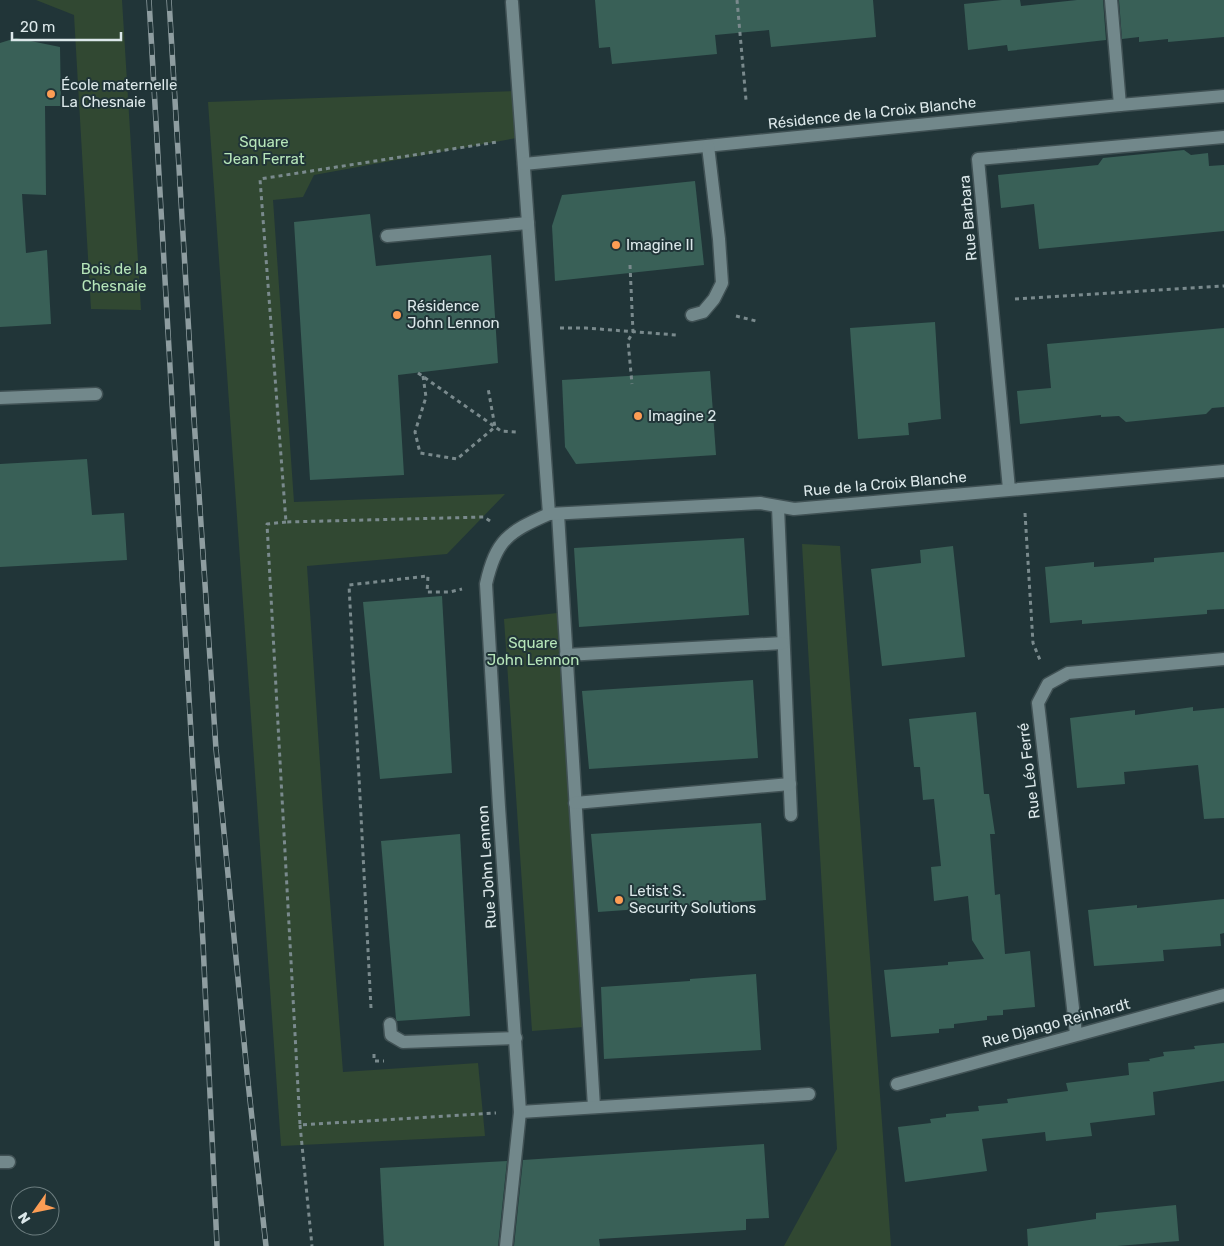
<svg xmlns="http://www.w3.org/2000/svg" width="1224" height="1246" viewBox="0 0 1224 1246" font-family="Rubik,sans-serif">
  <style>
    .green { fill: #314832 }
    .building { fill: #396057 }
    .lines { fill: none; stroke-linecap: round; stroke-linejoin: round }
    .minor-casing { stroke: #405154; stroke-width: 15 }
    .path { stroke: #7a8a8d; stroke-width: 3; stroke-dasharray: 4 4; stroke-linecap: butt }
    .minor { stroke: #72888b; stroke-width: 12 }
    .rail-casing { stroke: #8e9da0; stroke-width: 5.5 }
    .rail { stroke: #213538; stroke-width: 4; stroke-dasharray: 11; stroke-linecap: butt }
    .poi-dot { fill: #fd9d54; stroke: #213538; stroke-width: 2 }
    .labels { text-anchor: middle; stroke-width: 4; stroke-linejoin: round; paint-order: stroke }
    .poi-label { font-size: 15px; fill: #dce8ea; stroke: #213538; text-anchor: start }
    .street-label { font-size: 15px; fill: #dce8ea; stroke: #213538 }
    .park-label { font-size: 15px; fill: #b6e5b9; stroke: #213538 }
  </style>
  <rect width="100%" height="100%" fill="#213538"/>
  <g class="green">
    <polygon points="36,0 122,0 141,310 91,309 74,15"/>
    <polygon points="518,91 522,137 314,175 303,197 273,200 294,502 505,494 447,554 307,566 323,809 343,1072 478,1063 485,1136 281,1146 208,102"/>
    <polygon points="802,544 840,546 891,1246 784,1246 837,1149"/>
    <polygon points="557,613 584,1027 532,1031 504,619"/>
  </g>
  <g class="building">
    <polygon points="595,0 873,0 876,37 771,47 769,30 715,35 717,54 612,64 610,47 599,48"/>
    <polygon points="1002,0 1020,0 1021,6 1077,0 1103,0 1106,40 1008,51 1007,45 968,50 964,4"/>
    <polygon points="1119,0 1224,0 1224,37 1168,42 1168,39 1139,42 1139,37 1122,39"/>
    <polygon points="16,38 60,47 61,106 45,106 46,195 22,194 26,253 47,250 51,324 0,327 0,43"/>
    <polygon points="1184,150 1191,155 1208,153 1209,166 1224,165 1224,231 1039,249 1034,204 1001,208 998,175 1098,165 1103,158"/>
    <polygon points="695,181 704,265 555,281 552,226 562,195"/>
    <polygon points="370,214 376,266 491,255 498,363 398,375 404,475 310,480 294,222"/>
    <polygon points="935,322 941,419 908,423 909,435 858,439 850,328"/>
    <polygon points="1224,328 1224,407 1212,408 1206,414 1126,422 1119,416 1101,417 1101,415 1020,424 1017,391 1051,388 1047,344"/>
    <polygon points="710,371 716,455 576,464 565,447 562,380"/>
    <polygon points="87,459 92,515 124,513 127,560 0,567 0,464"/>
    <polygon points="744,538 749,615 579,627 574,548"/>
    <polygon points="953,546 965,657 882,666 871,569 921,563 920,550"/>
    <polygon points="1224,552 1224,609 1207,610 1207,614 1082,624 1082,620 1050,623 1045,567 1094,562 1094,567 1154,562 1154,558"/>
    <polygon points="442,596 452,773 380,779 363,602"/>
    <polygon points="753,680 758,758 589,769 582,691"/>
    <polygon points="1193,707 1193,711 1224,708 1224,818 1204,819 1198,765 1124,772 1125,784 1077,788 1070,718 1135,710 1135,715"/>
    <polygon points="976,712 984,794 989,794 995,834 990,834 995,895 1000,894 1005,954 1030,951 1035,1007 1003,1010 1003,1015 987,1016 987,1020 954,1024 954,1028 939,1029 939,1033 891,1037 884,970 948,965 948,962 984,959 972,940 968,896 934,901 931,867 941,866 934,799 923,800 920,767 914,767 909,719"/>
    <polygon points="761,823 766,900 598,912 591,834"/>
    <polygon points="460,834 470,1016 397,1021 396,1019 381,841"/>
    <polygon points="1224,899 1224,933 1220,934 1221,946 1163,950 1164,961 1094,966 1088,910 1137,905 1137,908"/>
    <polygon points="756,974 761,1050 604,1059 601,987 690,981 690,979"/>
    <polygon points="1224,1043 1224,1081 1153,1092 1155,1115 1090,1123 1092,1136 1046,1141 1045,1132 982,1139 987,1171 905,1182 898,1127 931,1123 930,1119 946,1117 946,1114 979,1111 978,1106 1008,1103 1007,1099 1068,1091 1066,1083 1129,1075 1128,1063 1150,1061 1149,1059 1164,1056 1163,1052 1195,1049 1194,1046"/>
    <polygon points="764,1144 769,1218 746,1219 746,1230 599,1239 600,1246 514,1246 523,1160"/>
    <polygon points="507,1161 498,1246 384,1246 380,1168"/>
    <polygon points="1176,1205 1179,1241 1117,1246 1028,1246 1027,1229 1096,1219 1096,1213"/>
  </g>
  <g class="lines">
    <defs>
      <g id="minor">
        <polyline points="1111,0 1120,105"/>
        <polyline points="512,2 549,514"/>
        <polyline points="524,164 1120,105 1224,96"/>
        <polyline points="387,236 528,223"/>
        <polyline points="692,315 703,312 714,299 722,283 719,239 708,146"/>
        <polyline points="0,398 96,394"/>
        <polyline points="1009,489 978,159 1224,137"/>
        <polyline points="778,507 791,815"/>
        <polyline points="558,514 594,1107"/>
        <polyline points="566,655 783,643"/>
        <polyline points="575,803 790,784"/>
        <polyline points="390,1024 391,1035 403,1042 516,1038"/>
        <polyline points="1076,1034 1038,703 1048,684 1068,673 1224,659"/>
        <polyline points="897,1084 1224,995"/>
        <polyline points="520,1112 809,1094"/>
        <polyline points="0,1162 9,1162"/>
        <path d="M 506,1246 L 520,1112 L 499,807 L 486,584 C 496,540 508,532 549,514 L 760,503 L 794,509 L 1224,471"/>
      </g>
    </defs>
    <use href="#minor" class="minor-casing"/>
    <g class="path">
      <polyline points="737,0 746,100"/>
      <polyline points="630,265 633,332 628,341 632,384"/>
      <polyline points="1015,299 1224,286"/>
      <polyline points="736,316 756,321"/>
      <polyline points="560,328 586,328 676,335"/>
      <polyline points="418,373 501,431 517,432"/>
      <polyline points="423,376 426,397 415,432 420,453 457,459 495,427 488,388"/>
      <polyline points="1025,513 1033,643 1040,660"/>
      <polyline points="490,521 484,517 286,522 260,179 497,142"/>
      <polyline points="286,522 267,524 300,1125 496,1113"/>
      <polyline points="371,1008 349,585 428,576 427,592 450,592 462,589"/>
      <polyline points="374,1054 374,1061 384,1061"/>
      <polyline points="300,1125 312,1246"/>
    </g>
    <use href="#minor" class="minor"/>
    <defs>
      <g id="rail">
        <polyline points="149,0 203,943 217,1246"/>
        <polyline points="169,0 194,419 216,749 247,1073 266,1246"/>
      </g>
    </defs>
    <use href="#rail" class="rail-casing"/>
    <use href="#rail" class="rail"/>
  </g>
  <g class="poi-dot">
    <circle cx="51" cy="94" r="5"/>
    <circle cx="616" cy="245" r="5"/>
    <circle cx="397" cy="315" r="5"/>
    <circle cx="638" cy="416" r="5"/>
    <circle cx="619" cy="900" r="5"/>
  </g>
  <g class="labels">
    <g class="poi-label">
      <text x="61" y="90">École maternelle<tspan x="61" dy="17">La Chesnaie</tspan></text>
      <text x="626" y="250">Imagine II</text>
      <text x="407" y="311">Résidence<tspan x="407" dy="17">John Lennon</tspan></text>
      <text x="648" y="421">Imagine 2</text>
      <text x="629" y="896">Letist S.<tspan x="629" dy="17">Security Solutions</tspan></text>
    </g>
    <g class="street-label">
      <text transform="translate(872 113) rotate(-6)" y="5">Résidence de la Croix Blanche</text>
      <text transform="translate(968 218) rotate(-95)" y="5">Rue Barbara</text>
      <text transform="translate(885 484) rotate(-5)" y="5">Rue de la Croix Blanche</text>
      <text transform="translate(1029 771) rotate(-97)" y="5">Rue Léo Ferré</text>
      <text transform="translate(487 867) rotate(-94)" y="5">Rue John Lennon</text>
      <text transform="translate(1056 1023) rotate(-15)" y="5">Rue Django Reinhardt</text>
    </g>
    <g class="park-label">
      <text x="264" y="147">Square<tspan x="264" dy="17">Jean Ferrat</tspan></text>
      <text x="114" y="274">Bois de la<tspan x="114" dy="17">Chesnaie</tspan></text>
      <text x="533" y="648">Square<tspan x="533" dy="17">John Lennon</tspan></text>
    </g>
  </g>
  <g transform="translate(35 1211) rotate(237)"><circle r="24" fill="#213538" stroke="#6c7d7f"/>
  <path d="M0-4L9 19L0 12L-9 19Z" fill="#fd9d54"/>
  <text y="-8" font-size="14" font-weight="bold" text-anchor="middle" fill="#dce8ea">N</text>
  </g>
  <path d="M12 32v8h109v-8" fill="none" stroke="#dce8ea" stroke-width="2.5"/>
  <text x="20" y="32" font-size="15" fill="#dce8ea" stroke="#213538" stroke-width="4" paint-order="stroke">20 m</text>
</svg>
